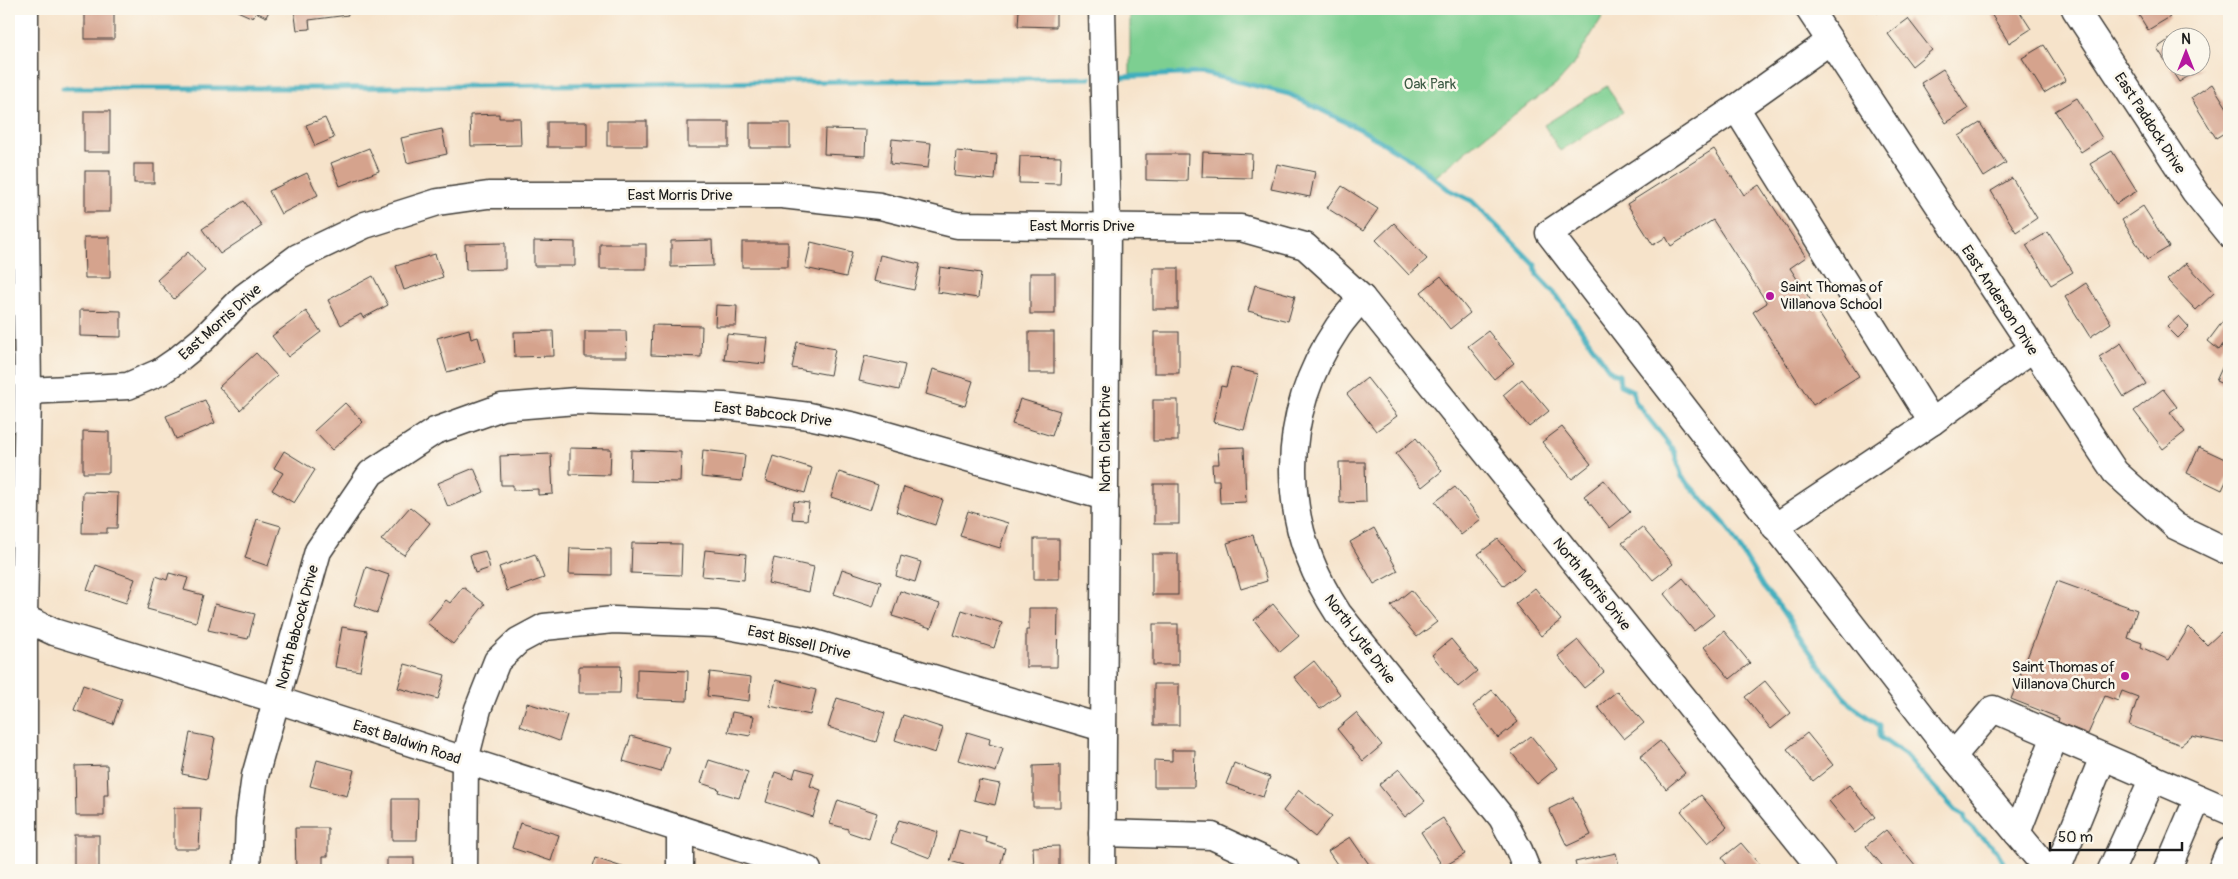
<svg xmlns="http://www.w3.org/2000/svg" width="2238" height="879" viewBox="0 0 2238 879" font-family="Pangolin,sans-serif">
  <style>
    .green { fill: #7dcf91; stroke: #4c7656 }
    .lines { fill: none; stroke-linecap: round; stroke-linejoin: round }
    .stream { stroke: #3fadbd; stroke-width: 5 }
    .building { fill: #d5a38d }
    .minor-casing { stroke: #3d3a36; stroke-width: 29 }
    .minor { stroke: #fff; stroke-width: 26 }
    .poi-dot { fill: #b5179e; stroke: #fbf7ec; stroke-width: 2 }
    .labels { text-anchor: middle; stroke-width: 5; stroke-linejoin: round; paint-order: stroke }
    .park-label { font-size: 15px; fill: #3e5b45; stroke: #fbf7ec }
    .street-label { font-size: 15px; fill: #1c1c1c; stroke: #fbf7ec }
    .poi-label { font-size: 15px; fill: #1c1c1c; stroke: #fbf7ec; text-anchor: start }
  </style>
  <rect width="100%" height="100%" fill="#fbf7ec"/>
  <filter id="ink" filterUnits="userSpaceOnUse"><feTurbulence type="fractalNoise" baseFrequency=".02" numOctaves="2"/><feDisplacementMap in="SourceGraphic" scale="10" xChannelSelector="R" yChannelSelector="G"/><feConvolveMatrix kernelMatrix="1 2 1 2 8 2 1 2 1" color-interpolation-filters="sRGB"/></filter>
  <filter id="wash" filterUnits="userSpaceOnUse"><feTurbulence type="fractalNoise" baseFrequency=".0096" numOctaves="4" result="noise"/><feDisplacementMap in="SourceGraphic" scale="20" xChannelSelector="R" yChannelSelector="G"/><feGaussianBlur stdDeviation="1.12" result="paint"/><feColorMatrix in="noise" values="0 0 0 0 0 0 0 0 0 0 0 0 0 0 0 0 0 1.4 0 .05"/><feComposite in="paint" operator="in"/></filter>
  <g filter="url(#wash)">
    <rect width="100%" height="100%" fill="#f6e3ca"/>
    <g class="green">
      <polygon points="1130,9 1607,9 1571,68 1556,85 1488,133 1434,178 1412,160 1360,129 1289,94 1202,73 1130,76"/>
      <polygon points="1607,86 1623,112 1560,151 1544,125"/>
    </g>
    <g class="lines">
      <g class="stream">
        <polyline points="1118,77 1202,73 1289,94 1360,129 1412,160 1448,189 1472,201 1535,265 1537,275 1557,296 1611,372 1619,375 1620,385 1633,391 1635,401 1674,451 1682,477 1725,524 1763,587 1779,606 1819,665 1851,705 1880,726 1880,737 1905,755 1955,810 1964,815 1966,823 1997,851 2007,870"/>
        <polyline points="63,88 322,88 1090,78"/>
      </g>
    </g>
    <g id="blocks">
      <g class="building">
        <rect x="85" y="9" width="29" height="30"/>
        <polygon points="233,9 270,9 266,17 256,12 253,18"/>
        <polygon points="294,9 347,9 348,15 309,20 310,29 297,30"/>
        <polygon points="1056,9 1056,27 1018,26 1019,10"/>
        <polygon points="1874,9 1885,9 1877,13"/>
        <polygon points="1988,9 2018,9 2031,29 2009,43"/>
        <polygon points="2135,9 2165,9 2170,17 2148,30"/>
        <polygon points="1908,19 1932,50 1912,66 1888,34"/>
        <polygon points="2170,39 2170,68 2202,68 2179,82 2157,48"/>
        <polygon points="2044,45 2066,80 2044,93 2022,58"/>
        <polygon points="1943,69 1968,109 1946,123 1921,83"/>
        <polygon points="2212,84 2229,111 2229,130 2216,138 2191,98"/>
        <polygon points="2077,98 2102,138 2081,152 2055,111"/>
        <rect x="84" y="111" width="26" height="41"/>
        <polygon points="499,114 499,118 520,118 521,145 471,146 470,115"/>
        <polygon points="325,118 334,138 315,146 306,125"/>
        <rect x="607" y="121" width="40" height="25"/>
        <rect x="547" y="122" width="40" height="25"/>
        <rect x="688" y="122" width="41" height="25"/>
        <rect x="750" y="123" width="40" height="25"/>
        <polygon points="1980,123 2006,163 1984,177 1959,136"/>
        <polygon points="442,129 447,154 407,163 401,138"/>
        <polygon points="825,129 866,130 865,156 824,154"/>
        <polygon points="892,139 931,143 928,168 890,164"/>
        <polygon points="369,148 379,171 340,186 331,163"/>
        <polygon points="1714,149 1744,195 1759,185 1806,257 1790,268 1859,376 1813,405 1753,312 1767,303 1713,220 1671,246 1666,237 1653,245 1627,204"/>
        <polygon points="956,151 997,155 995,180 954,176"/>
        <polygon points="2112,151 2137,191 2116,204 2090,164"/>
        <polygon points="1203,152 1252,154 1251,178 1202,177"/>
        <polygon points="1146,154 1188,154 1187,181 1146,180"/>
        <polygon points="1020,156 1061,157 1060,184 1019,183"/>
        <rect x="134" y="164" width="20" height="19"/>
        <polygon points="1277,164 1315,172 1310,197 1271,189"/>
        <rect x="85" y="171" width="25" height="41"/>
        <polygon points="307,173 318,195 281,214 269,191"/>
        <polygon points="2012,178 2037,218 2016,232 1991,191"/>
        <polygon points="1342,186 1378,209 1363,231 1327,208"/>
        <polygon points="244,201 262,226 220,254 202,229"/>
        <polygon points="2143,206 2169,247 2147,260 2122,220"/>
        <polygon points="1394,223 1427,259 1409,275 1376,240"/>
        <polygon points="2048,232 2073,272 2051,285 2026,245"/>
        <polygon points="84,237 110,237 110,278 85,278"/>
        <polygon points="712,240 713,266 671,267 671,241"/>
        <polygon points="534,241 575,242 575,266 534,266"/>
        <rect x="742" y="242" width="46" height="25"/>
        <polygon points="811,242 852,252 846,277 805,268"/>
        <polygon points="505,243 505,269 466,270 465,244"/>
        <rect x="600" y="244" width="46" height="25"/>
        <polygon points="188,252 205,271 174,299 157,280"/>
        <polygon points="435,254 443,277 404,290 396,266"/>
        <polygon points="880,255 920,264 914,290 874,281"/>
        <polygon points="2186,263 2214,293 2196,310 2167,280"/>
        <polygon points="940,267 981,273 978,298 937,292"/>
        <rect x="1153" y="268" width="25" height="41"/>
        <rect x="1030" y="273" width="25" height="41"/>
        <polygon points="373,276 388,305 363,318 361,314 341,325 328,300"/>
        <polygon points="1441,276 1470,313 1450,329 1421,292"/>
        <polygon points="2086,283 2111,323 2090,337 2065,297"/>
        <polygon points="1255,285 1295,296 1288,321 1248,311"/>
        <polygon points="716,305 737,306 736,326 715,326"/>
        <polygon points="80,310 121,311 121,337 80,336"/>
        <polygon points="306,311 321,332 288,357 272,336"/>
        <polygon points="2229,313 2229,336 2219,350 2208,341"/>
        <polygon points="2179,316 2189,327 2178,338 2167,327"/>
        <polygon points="652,325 702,326 701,357 651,355"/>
        <polygon points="469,329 471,339 478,337 485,362 447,372 437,338"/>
        <polygon points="553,331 554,356 515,357 514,332"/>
        <polygon points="585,331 626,331 627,357 585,357"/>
        <polygon points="1488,331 1514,363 1494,379 1468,346"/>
        <rect x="1029" y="332" width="25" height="41"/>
        <rect x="1154" y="332" width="25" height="41"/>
        <polygon points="727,334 768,338 765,364 724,360"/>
        <polygon points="797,342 835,349 830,375 792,368"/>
        <polygon points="2121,343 2146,384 2124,397 2099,357"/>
        <polygon points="256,353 277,376 240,410 219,387"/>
        <polygon points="865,356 905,365 899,390 859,381"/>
        <polygon points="2226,359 2229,360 2229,387 2216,381"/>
        <polygon points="1231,367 1258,374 1244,430 1213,422 1221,386 1226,387"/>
        <polygon points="933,369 973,381 965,406 926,394"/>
        <polygon points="1367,378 1397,416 1376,431 1347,394"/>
        <polygon points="1522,379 1549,411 1529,427 1503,395"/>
        <polygon points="2163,389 2177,407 2170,412 2185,432 2163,449 2134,411"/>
        <polygon points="1020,399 1060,411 1052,436 1012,424"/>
        <polygon points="205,400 215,423 176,439 166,416"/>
        <rect x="1153" y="400" width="25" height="41"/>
        <polygon points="345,403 363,422 332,450 314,431"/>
        <polygon points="1562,427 1591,464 1572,479 1542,442"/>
        <polygon points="83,431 109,432 109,473 83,473"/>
        <polygon points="1416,438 1442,471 1422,487 1396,454"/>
        <polygon points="1244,447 1246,502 1220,503 1219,480 1213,480 1212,464 1219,464 1218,448"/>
        <polygon points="2199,447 2229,461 2229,475 2222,490 2187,473"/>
        <polygon points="570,448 611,449 610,475 570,474"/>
        <polygon points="631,450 681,452 680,482 630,481"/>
        <polygon points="703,450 745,455 742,481 701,477"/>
        <polygon points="284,451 315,470 294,503 272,490 283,473 274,468"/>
        <polygon points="551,454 553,494 538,495 538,489 513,490 513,485 501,485 500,456"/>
        <polygon points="773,456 812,468 805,493 765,481"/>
        <polygon points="1339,462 1365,462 1366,502 1340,503"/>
        <polygon points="474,468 484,492 448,507 438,483"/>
        <polygon points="839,472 878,485 870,510 831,497"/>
        <polygon points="1604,480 1630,512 1610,528 1584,496"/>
        <rect x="1154" y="484" width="25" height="40"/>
        <polygon points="904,487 943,500 935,525 896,512"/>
        <polygon points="1455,487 1481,519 1461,535 1435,502"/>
        <polygon points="83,492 118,493 117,528 107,528 107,533 82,533"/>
        <polygon points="794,501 809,503 807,520 792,519"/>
        <polygon points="410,507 430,523 404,555 381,540"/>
        <polygon points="968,511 1008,523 1000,548 960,536"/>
        <polygon points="257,519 281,526 268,566 245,558"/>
        <polygon points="1642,527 1673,564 1653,580 1622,543"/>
        <polygon points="1374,528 1398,571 1374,584 1350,542"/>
        <polygon points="1253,535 1267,581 1241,589 1227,543"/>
        <rect x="1034" y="539" width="25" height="40"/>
        <polygon points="1498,539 1524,570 1504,586 1478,554"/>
        <polygon points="632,543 682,544 681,575 631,573"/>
        <polygon points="570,548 611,549 611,575 569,574"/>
        <polygon points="705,550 746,554 744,580 702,576"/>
        <polygon points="485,551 490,568 475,573 470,555"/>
        <polygon points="535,554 544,578 507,591 499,567"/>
        <rect x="1152" y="554" width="26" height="41"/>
        <polygon points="901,556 921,562 915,582 896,576"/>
        <polygon points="774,558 814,567 809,592 768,583"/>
        <polygon points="96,565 135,579 126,603 87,590"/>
        <polygon points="366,567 389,575 377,613 354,605"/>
        <polygon points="842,569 881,582 873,607 834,594"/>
        <polygon points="169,573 188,578 184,590 203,595 196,622 147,609 156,576 167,580"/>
        <polygon points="1683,578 1714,615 1694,631 1664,594"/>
        <polygon points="2057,581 2137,610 2128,638 2142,643 2141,647 2169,660 2189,627 2207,645 2221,632 2229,639 2229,744 2192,736 2181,745 2129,725 2138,697 2122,691 2118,701 2105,696 2088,734 2058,722 2059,718 2011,699"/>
        <polygon points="463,587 485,604 453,644 427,623 446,600 450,603"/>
        <polygon points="1535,588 1561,620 1541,636 1515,604"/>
        <polygon points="1411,590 1437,622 1417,637 1391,606"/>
        <polygon points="900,591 940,604 931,628 892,616"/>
        <polygon points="215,604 255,614 248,639 208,630"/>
        <polygon points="1273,604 1299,636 1280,652 1254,620"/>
        <polygon points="1029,608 1058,608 1057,667 1026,667 1026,630 1029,630"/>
        <polygon points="962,610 1002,623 994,648 954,635"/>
        <rect x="1153" y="624" width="25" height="41"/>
        <polygon points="342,627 367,631 360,671 335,667"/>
        <polygon points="1724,631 1750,663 1730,679 1704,647"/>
        <polygon points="1451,639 1477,671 1458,687 1432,655"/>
        <polygon points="1578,640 1604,672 1584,688 1558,656"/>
        <polygon points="1314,661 1340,694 1320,709 1294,677"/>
        <polygon points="405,664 445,675 438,699 398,688"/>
        <polygon points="579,666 621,666 620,693 579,693"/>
        <polygon points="637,669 688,671 687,701 637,699"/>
        <polygon points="710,672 751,677 749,701 707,696"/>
        <polygon points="776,680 816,690 810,715 770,706"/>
        <polygon points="1765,681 1791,713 1771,729 1745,697"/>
        <rect x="1154" y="684" width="25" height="41"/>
        <polygon points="83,685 122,699 113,724 74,710"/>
        <polygon points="1492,690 1518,722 1498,738 1473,706"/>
        <polygon points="1617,691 1644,723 1624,739 1598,707"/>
        <polygon points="837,698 885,713 876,742 828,727"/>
        <polygon points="527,703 567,715 559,741 520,726"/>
        <polygon points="732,712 754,716 750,736 728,732"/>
        <polygon points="1356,713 1382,745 1363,761 1337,729"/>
        <polygon points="903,715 943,728 935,753 895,740"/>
        <polygon points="967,732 990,739 989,744 1003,748 996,772 958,760"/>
        <polygon points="190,733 215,738 207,779 182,774"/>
        <polygon points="1807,733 1833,765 1813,781 1787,749"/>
        <polygon points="631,736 669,747 661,772 623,761"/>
        <polygon points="1531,736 1557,768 1537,784 1511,752"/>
        <polygon points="1660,741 1685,773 1666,789 1640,757"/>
        <polygon points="1172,750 1195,750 1194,787 1154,787 1154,760 1172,761"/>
        <polygon points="317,760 354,770 347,796 310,786"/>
        <polygon points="709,760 748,772 739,798 718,792 719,789 701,783"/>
        <polygon points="1234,763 1270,777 1263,797 1226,784"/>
        <polygon points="107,765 108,795 104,795 104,816 76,816 75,766"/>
        <polygon points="1060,765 1060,807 1033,807 1033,766"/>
        <polygon points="796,768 814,773 810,786 821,790 813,817 766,802 775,772 793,778"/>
        <polygon points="1399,769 1425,801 1405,817 1379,785"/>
        <polygon points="979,780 1000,784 995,805 974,800"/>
        <polygon points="1849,785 1875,817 1855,833 1829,801"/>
        <polygon points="1299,790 1332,816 1315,837 1283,811"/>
        <polygon points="1701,795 1727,827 1708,843 1681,811"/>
        <polygon points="1573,797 1591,835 1567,846 1549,809"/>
        <polygon points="392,799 418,799 417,840 392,840"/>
        <polygon points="838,800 877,813 869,839 848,832 848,829 830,824"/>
        <polygon points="174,808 201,808 199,849 174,849"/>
        <polygon points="1443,818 1465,854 1443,867 1421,832"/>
        <polygon points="899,820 938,832 930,858 891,843"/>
        <polygon points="520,823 559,835 551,861 512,848"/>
        <polygon points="295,828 328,828 328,856 323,856 323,870 296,870"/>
        <polygon points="959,830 987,838 986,842 1005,848 999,870 982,870 950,861"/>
        <polygon points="1886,830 1916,867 1912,870 1886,870 1866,846"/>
        <rect x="74" y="835" width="25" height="35"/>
        <polygon points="1350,837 1373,870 1341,870 1328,851"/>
        <polygon points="1741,843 1764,870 1731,870 1722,858"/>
        <polygon points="1059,846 1059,870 1034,870 1033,847"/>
        <polygon points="1616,853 1620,870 1577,870 1575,862"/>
        <rect x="387" y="858" width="27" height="12"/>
        <polygon points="595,858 631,870 591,870"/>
      </g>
    </g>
  </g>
  <g filter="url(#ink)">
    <use href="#blocks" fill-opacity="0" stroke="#3d3a36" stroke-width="1"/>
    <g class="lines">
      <defs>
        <g id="minor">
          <polyline points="1102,9 1107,227 1102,870"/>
          <polyline points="1809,9 2115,472 2175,526 2229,552"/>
          <polyline points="2075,9 2195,192 2229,234"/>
          <polyline points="1830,41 1736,108 1549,233 1953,756 2048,870"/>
          <polyline points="1736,108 1932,422"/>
          <path d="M 1362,298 C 1354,307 1345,317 1338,327 C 1277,418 1279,523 1338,613 L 1502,818 L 1519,850 L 1527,870"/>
          <polyline points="28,391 128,386 160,372 176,361 203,339 244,297 298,257 365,225 438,202 488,195 782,195 880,206 957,225 1241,228 1305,246 1362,298 1822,870"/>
          <polyline points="1775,527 1932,422 2032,349"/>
          <polyline points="9,611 54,632 277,700 808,870"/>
          <polyline points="1953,756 1993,709 2229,811"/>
          <polyline points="680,829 680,870"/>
          <polyline points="1102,833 1212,836 1286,870"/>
          <polyline points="2017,833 2055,736"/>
          <polyline points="24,870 24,618 28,391 25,148 25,9"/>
          <polyline points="247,870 249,820 255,776 318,551 371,473 435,431 502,407 576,401 724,406 769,411 809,416 855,426 1105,497"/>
          <polyline points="464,870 465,760 478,709 497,661 518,641 544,627 613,620 717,624 804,640 1103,728"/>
          <polyline points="2057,870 2103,757"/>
          <polyline points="2111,870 2153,778"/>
          <polyline points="2167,870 2198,798"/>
          <polyline points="2221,870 2229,851"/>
        </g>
      </defs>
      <use href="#minor" class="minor-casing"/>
      <use href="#minor" class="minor"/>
    </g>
  </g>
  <g class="poi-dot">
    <circle cx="1770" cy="296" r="5"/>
    <circle cx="2125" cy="676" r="5"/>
  </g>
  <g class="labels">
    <g class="park-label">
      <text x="1430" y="89">Oak Park</text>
    </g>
    <g class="street-label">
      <text transform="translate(2150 123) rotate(57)" y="5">East Paddock Drive</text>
      <text x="680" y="200">East Morris Drive</text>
      <text x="1082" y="231">East Morris Drive</text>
      <text transform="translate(2000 300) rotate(57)" y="5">East Anderson Drive</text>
      <text transform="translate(220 322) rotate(-42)" y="5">East Morris Drive</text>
      <text transform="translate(773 414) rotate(7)" y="5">East Babcock Drive</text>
      <text transform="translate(1105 439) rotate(-90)" y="5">North Clark Drive</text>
      <text transform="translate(1592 584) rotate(51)" y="5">North Morris Drive</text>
      <text transform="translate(297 627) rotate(-75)" y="5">North Babcock Drive</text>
      <text transform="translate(1360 639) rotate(53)" y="5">North Lytle Drive</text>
      <text transform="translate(799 642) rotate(13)" y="5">East Bissell Drive</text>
      <text transform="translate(407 742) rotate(18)" y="5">East Baldwin Road</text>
    </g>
    <g class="poi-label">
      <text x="1780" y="292">Saint Thomas of<tspan x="1780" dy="17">Villanova School</tspan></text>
      <text x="2115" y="672" text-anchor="end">Saint Thomas of<tspan x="2115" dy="17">Villanova Church</tspan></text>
    </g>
  </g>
  <rect width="2238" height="879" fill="none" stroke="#fbf7ec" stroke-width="30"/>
  <g transform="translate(2186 52)"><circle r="24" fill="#fbf7ec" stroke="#a29f99"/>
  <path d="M0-4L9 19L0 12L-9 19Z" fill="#b5179e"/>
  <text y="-8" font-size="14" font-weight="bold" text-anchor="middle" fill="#1c1c1c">N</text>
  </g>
  <path d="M2050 842v8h132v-8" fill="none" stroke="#1c1c1c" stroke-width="2.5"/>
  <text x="2058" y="842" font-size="15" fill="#1c1c1c" stroke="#fbf7ec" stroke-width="4" paint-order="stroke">50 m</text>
</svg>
